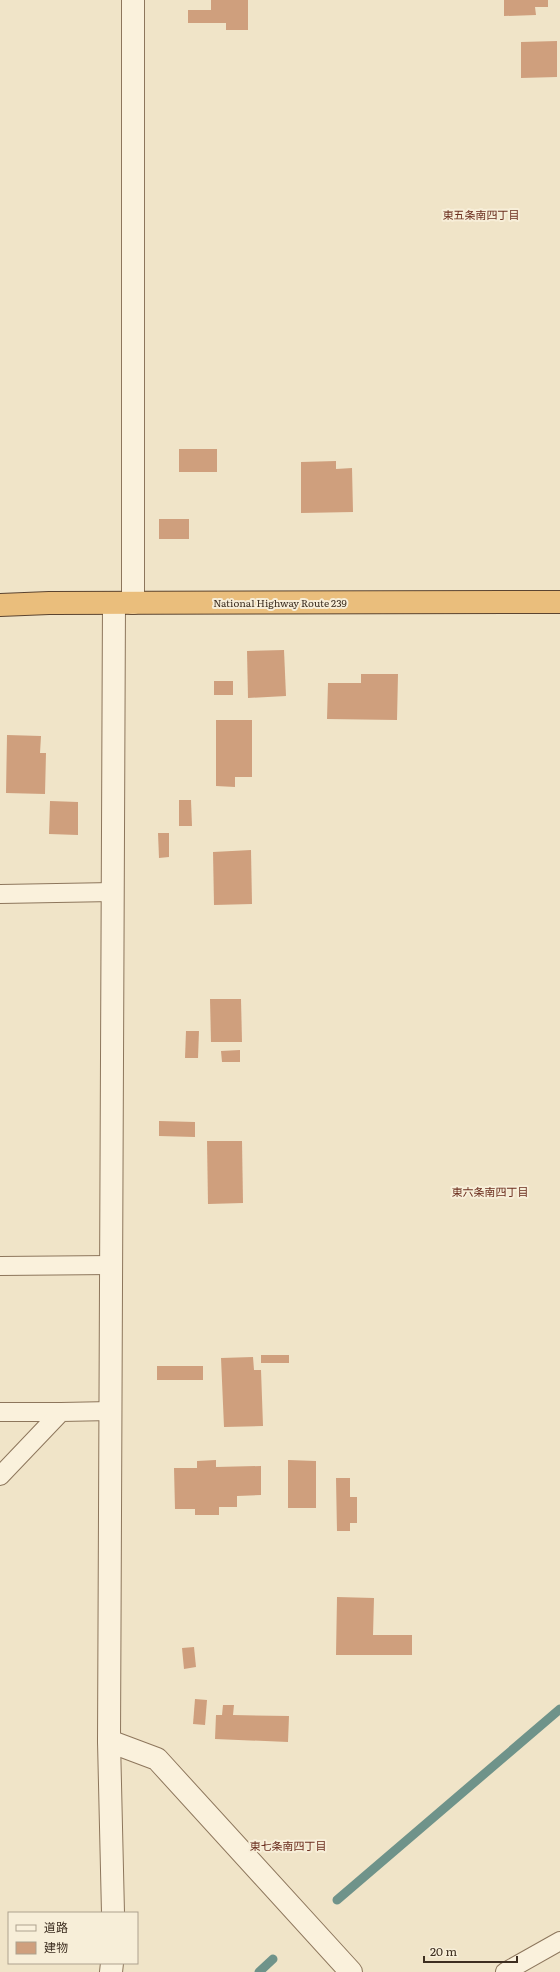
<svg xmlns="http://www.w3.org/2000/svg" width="560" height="1972" viewBox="0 0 560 1972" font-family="Literata,'Noto Sans JP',serif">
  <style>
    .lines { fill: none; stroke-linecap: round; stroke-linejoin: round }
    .stream { stroke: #6f938a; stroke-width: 9 }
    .building { fill: #cf9f7d }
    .service-casing { stroke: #8d765c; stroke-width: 20 }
    .minor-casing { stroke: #8d765c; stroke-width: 24 }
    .tertiary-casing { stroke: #8d765c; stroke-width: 24 }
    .trunk-casing { stroke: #5b4430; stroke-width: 24 }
    .service { stroke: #faf1dc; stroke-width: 18 }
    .minor { stroke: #faf1dc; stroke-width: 22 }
    .tertiary { stroke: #faf1dc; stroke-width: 22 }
    .trunk { stroke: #eabe7c; stroke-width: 22 }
    .labels { text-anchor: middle; stroke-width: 4; stroke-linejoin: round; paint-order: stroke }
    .street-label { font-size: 10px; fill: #3d2e20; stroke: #f7eed8 }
    .neighbourhood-label { font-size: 11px; fill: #6b2e1e; stroke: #f7eed8 }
  </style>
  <rect width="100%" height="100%" fill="#f0e4c8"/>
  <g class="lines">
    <g class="stream">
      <polyline points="337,1900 560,1709"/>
      <polyline points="259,1972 273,1959"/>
    </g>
  </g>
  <g class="building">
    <polygon points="211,0 248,0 248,30 226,30 226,23 188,23 188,10 211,10"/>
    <polygon points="504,0 548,0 548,7 535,7 536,15 504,16"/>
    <polygon points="557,41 557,77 521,78 521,42"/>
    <rect x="179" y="449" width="38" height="23"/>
    <polygon points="336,461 336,469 352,468 353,512 301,513 301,462"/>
    <rect x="159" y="519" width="30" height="20"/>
    <polygon points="284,650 286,696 248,698 247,651"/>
    <polygon points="361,674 398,674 397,720 327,719 328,683 361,683"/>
    <rect x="214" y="681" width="19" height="14"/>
    <polygon points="216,720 252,720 252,777 235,777 235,787 216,786"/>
    <polygon points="7,735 41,736 40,753 46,753 45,794 6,793"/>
    <polygon points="179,800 191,800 192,826 179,826"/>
    <polygon points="50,801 78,802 78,835 49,834"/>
    <polygon points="158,833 169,833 169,857 159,858"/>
    <polygon points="251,850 252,904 214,905 213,852"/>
    <polygon points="210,999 241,999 242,1042 211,1042"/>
    <polygon points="186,1031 199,1031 198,1058 185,1058"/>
    <polygon points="240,1050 240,1062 222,1062 221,1051"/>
    <polygon points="159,1121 195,1122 195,1137 159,1136"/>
    <polygon points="207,1141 242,1141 243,1203 208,1204"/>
    <rect x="261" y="1355" width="28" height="8"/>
    <polygon points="253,1357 254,1370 261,1370 263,1426 224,1427 221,1358"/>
    <rect x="157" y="1366" width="46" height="14"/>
    <polygon points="216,1460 216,1467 261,1466 261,1495 237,1496 237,1507 219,1507 219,1515 195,1515 195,1509 175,1509 174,1468 197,1468 197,1461"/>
    <polygon points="288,1460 316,1461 316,1508 288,1508"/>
    <polygon points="336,1478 350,1478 350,1497 357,1497 357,1523 350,1523 350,1531 337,1531"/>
    <polygon points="337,1597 374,1598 373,1635 412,1635 412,1655 336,1655"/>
    <polygon points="194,1647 196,1667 184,1669 182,1648"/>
    <polygon points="195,1699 207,1700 205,1725 193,1724"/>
    <polygon points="223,1705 234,1705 233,1715 289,1716 288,1742 215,1739 216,1715 222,1715"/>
  </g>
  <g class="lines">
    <defs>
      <g id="service">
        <polyline points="0,894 113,892"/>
        <polyline points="0,1266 112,1265"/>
        <polyline points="0,1412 61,1412"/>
        <polyline points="0,1476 61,1412 111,1411"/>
        <polyline points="505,1972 560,1941"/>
      </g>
      <polyline id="minor" points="133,0 133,603"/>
      <g id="tertiary">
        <polyline points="109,1741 157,1759 351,1972"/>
        <polyline points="113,1913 109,1741 114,603"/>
        <polyline points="111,1972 112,1963"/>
      </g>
      <polyline id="trunk" points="0,605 49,603 560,602"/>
    </defs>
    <use href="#service" class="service-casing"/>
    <use href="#minor" class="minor-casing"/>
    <use href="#tertiary" class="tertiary-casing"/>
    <use href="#trunk" class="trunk-casing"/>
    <use href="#service" class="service"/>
    <use href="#minor" class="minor"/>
    <use href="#tertiary" class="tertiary"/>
    <use href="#trunk" class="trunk"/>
  </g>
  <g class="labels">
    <g class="street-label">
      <text x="280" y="607">National Highway Route 239</text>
    </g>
    <g class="neighbourhood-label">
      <text x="481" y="219">東五条南四丁目</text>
      <text x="490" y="1196">東六条南四丁目</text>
      <text x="288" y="1850">東七条南四丁目</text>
    </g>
  </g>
  <rect x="8" y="1912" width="130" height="52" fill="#f7eed8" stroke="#ada18e"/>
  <rect x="16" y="1925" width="20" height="6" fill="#faf1dc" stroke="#ada18e"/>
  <text x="44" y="1932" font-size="12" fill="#3d2e20">道路</text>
  <rect x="16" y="1942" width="20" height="12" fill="#cf9f7d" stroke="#ada18e"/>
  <text x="44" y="1952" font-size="12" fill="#3d2e20">建物</text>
  <path d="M424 1956v6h93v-6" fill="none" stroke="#3d2e20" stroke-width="2"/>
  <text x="430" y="1956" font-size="12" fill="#3d2e20" stroke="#f7eed8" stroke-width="3" paint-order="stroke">20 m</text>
</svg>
